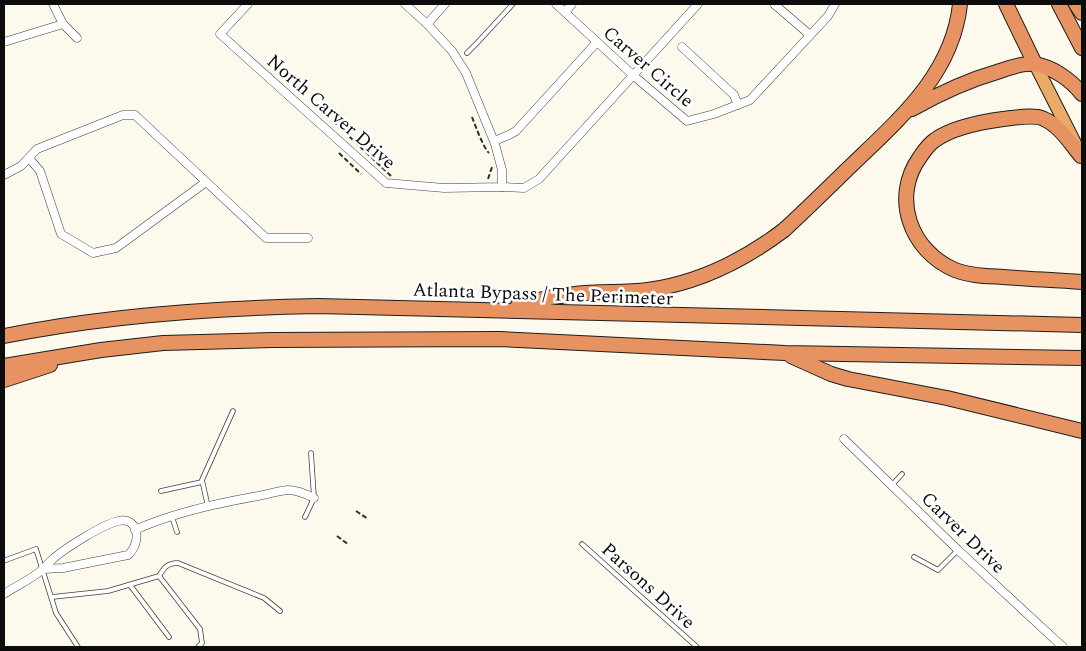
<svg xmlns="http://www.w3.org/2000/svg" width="1086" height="651" viewBox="0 0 1086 651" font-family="Spectral,serif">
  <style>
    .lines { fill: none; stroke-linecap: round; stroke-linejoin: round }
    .service-casing { stroke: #3f3f3f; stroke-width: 5.5 }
    .minor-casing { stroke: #3f3f3f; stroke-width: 9 }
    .trunk-casing { stroke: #1d1d1d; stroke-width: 14 }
    .motorway-casing { stroke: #1d1d1d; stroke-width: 16 }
    .path { stroke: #2e2e2e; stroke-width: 2; stroke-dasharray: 5 2.5; stroke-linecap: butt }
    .service { stroke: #fff; stroke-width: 4 }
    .minor { stroke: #fff; stroke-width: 8 }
    .trunk { stroke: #eaaa68; stroke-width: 12 }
    .motorway { stroke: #e79361; stroke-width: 14 }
    .labels { text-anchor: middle; stroke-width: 5; stroke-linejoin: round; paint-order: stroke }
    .street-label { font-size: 19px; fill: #0c0c0c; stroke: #fff }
  </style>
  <rect width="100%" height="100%" fill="#fdf9ed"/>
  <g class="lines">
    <defs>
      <g id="service">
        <polyline points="467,53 477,43 513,4"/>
        <polyline points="892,485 902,474"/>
        <polyline points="161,491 202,482"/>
        <polyline points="208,507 202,480 233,411"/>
        <polyline points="172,517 177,532"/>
        <polyline points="305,517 314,498 311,453"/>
        <polyline points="582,544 697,647"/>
        <polyline points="914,557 938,570 958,550"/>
        <polyline points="6,560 36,549 56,613 78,647"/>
        <path d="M 159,576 C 164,568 167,563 178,563 L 264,598 L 280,611"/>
        <polyline points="130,585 169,637"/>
        <polyline points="52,597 108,591 159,576 200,629 202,643 198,647"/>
      </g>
      <g id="minor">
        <polyline points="248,4 220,34 386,183 444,188 502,187 502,170 495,144 466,73 452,51 427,24 405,4"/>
        <polyline points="556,4 634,76 687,121 714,114 750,100 828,16 835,4"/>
        <polyline points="774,4 810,35"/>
        <polyline points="565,12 572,4"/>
        <polyline points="63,24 77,38"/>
        <polyline points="427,24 445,4"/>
        <polyline points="4,42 63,24 53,4"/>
        <polyline points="682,47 734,95 738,105"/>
        <polyline points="494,141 509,135 516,131 597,42"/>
        <polyline points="29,158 40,171 61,234 93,253 116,248 206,182"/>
        <polyline points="4,175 21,166 37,149 123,115 135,115 266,238 308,238"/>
        <polyline points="502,187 524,188 539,179 698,4"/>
        <polyline points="844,439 958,550 1063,647"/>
        <path d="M 135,530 C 172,513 218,503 258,496 C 268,494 278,491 288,490 C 297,490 306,494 314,498"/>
        <path d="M 4,594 C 16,586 32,579 43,569 C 47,565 50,561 54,558 C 67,547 102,525 118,521 C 139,516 142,543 128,555 L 63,568 L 43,569"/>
      </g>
      <polyline id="trunk" points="1035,64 1075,143"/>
      <g id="motorway">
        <polyline points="1006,4 1035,64"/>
        <polyline points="1059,4 1082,48"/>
        <polyline points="1076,4 1082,13"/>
        <path d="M 912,109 C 940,93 969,80 1000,71 C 1011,67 1023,63 1034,64 C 1053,67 1071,80 1082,94"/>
        <path d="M 1081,156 C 1070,143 1060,126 1044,119 C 1035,114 1013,118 1003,119 C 981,122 953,127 935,140 C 929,144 924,151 920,157 C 891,197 910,251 955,270 C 970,276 987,276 1003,277 C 1029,279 1056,280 1082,282"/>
        <path d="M 518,305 C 537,300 556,296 575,294 C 599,291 624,293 648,290 C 699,283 743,261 784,230 C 809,207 833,183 858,159 C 904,115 953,71 960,4"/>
        <path d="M 4,336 C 107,315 213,308 318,306 L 1082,325"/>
        <polyline points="791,356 831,374 848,379 947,398 1082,431"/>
        <polyline points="4,366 101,350 163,343 272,340 500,339 785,353 1082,358"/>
        <polyline points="4,380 50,365"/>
      </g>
    </defs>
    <use href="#service" class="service-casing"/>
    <use href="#minor" class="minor-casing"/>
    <use href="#trunk" class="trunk-casing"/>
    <use href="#motorway" class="motorway-casing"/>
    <g class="path">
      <path d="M 472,117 C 475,125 484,149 489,153"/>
      <polyline points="333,121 391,176"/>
      <polyline points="339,153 361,174"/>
      <polyline points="488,179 492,167"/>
      <polyline points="356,511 368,519"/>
      <polyline points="337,536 349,545"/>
    </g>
    <use href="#service" class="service"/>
    <use href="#minor" class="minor"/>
    <use href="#trunk" class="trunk"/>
    <use href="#motorway" class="motorway"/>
  </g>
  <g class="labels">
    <g class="street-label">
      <text transform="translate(649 66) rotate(41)" y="7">Carver Circle</text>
      <text transform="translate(332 111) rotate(41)" y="7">North Carver Drive</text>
      <text transform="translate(543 293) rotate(2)" y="7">Atlanta Bypass / The Perimeter</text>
      <text transform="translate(964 532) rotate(44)" y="7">Carver Drive</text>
      <text transform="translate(649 585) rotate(42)" y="7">Parsons Drive</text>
    </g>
  </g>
  <rect width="1086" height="651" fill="none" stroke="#0c0c0c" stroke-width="10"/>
</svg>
